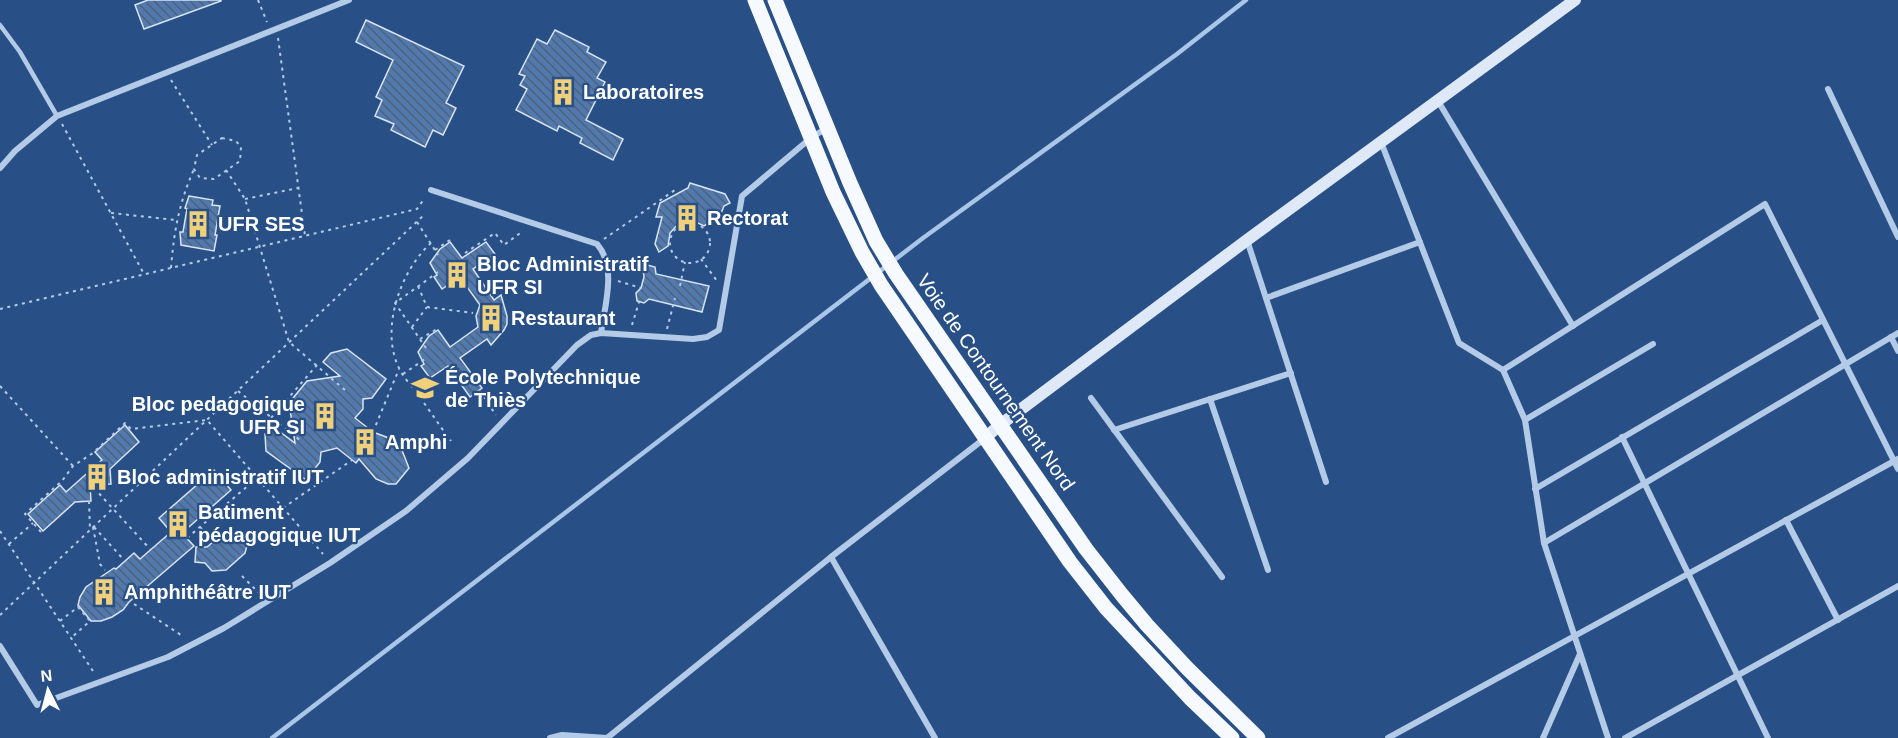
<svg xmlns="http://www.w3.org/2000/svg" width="1898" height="738" viewBox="0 0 1898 738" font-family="Arial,sans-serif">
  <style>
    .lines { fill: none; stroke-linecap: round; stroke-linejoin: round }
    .stream { stroke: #a9c5e8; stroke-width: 4.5 }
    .building { fill: url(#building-back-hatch); stroke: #d8e5f6; stroke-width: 1.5 }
    .path { stroke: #b4cbe8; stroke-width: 2; stroke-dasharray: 3 4.5; stroke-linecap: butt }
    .lane { stroke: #b4cbe8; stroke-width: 4.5 }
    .street { stroke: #b4cbe8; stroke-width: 6 }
    .secondary { stroke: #dee8f7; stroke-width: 12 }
    .primary { stroke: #f6f9fe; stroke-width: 15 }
    .labels { text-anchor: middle; stroke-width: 4.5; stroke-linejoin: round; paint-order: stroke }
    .poi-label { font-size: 20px; font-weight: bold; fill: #fff; stroke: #285087; text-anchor: start }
    .street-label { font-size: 20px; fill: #fff; stroke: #285087 }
  </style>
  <defs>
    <pattern id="building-back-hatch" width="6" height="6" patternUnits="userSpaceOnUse" patternTransform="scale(1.5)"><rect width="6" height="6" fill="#5179ae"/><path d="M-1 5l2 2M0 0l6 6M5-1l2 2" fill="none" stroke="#4e627d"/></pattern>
  </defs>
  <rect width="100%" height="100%" fill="#285087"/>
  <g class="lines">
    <polyline class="stream" points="272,738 923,238 1177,54 1246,0"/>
  </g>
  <g class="building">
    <polygon points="148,0 221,0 221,1 144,29 135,5"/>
    <polygon points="366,20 464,66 446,103 456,108 443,135 433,130 425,147 391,130 394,124 375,116 382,100 376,97 393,60 356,42"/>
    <polygon points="555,30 589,47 587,52 606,62 597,78 605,82 586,120 623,139 613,160 580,143 582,138 559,126 557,131 516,110 527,89 520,85 525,76 519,74 537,39 547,44"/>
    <polygon points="690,183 725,194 730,203 724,206 720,216 704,226 692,220 679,223 670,233 668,246 659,252 655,244 662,217 656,217 660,203 688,188"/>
    <polygon points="189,196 213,200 212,205 220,206 215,235 217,235 214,251 181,245 180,232 183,232 187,209 185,208"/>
    <polygon points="450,242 462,258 486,242 495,254 473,269 494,300 501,295 507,316 507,324 504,330 491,345 487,339 460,358 482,388 470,397 448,366 430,378 421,366 424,364 418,352 429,336 438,330 450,347 478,327 476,316 480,305 460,277 442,289 434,277 437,275 430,263 440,249"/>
    <polygon points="647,265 655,267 656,274 709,286 702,312 649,299 644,303 637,301 636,293 641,288 644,277 643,269"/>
    <polygon points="347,349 386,379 372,398 363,399 363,409 355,418 373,432 394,440 401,448 409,468 396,484 388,484 376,479 359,459 356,463 337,448 321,452 320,462 306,480 266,451 265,434 272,426 295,443 289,403 307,381 340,376 323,362 331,353"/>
    <polygon points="125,425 139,442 110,469 111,484 90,485 91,501 75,502 43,531 28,514 60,485 66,492 102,460 95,452"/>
    <polygon points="214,470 231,490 182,533 194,546 129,602 123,610 112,617 101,621 91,621 78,605 80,597 86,587 114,568 116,569 134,553 140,559 171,532 159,518"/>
    <polygon points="226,531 230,535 242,535 248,542 245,553 226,570 212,571 205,563 195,562 196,547 207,547"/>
  </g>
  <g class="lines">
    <g class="path">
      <polyline points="258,0 267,22"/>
      <polyline points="278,38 305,236"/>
      <polyline points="171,80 212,145"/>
      <polyline points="62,124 144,274"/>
      <polygon points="222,138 236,141 241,147 240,161 214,179 200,178 194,169 197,155"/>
      <polyline points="226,170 245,199 289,342 345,390"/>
      <polyline points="245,199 298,188"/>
      <polyline points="111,213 176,220"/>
      <polyline points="417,222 438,255"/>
      <circle cx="690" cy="243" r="20"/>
      <polyline points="604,239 675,190"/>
      <path d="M 431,243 C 400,271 379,331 400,370 C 404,378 411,385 416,392 C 428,408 439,425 451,441"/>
      <polyline points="435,250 450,240"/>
      <polyline points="465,253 495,233 504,245 523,231"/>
      <polyline points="701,259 717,281"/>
      <path d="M 171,268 C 174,231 179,203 194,169"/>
      <polyline points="618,281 641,288"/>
      <polyline points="418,286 427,307"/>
      <polyline points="680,286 685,262"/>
      <polyline points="427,307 473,313"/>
      <polyline points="0,309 417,209 424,199"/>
      <polyline points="632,325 639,302"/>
      <polyline points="412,327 427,307"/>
      <polyline points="667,329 675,298"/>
      <polyline points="420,339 437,329"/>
      <polyline points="426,348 395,303 438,272"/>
      <polyline points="403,374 425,359"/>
      <polyline points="0,386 73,466"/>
      <polyline points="479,390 496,415"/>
      <polyline points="238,391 301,441"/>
      <polyline points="271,418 317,365"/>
      <polyline points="373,432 399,369"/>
      <polyline points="94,488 150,549"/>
      <polyline points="89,501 90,530"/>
      <polyline points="283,508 352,460"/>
      <polyline points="93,527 100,564 105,570"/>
      <polyline points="94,527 124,560"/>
      <polyline points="200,527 213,542"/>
      <polyline points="0,531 95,674"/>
      <polyline points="41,532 25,514 62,481 73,466 93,453 125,423 131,429 207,420 323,554"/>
      <polyline points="187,538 257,478"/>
      <polyline points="9,544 33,523"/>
      <polyline points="242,576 261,595"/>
      <polyline points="134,604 184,637"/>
      <polyline points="0,615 425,214"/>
      <polyline points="60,621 78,607 90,621 71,638"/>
    </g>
    <polyline class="lane" points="0,25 20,52 57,116"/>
    <g class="street">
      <polyline points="1828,89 1898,237"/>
      <polyline points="1438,101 1573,326"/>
      <polyline points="1381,142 1459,343 1503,370 1525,420 1544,543 1608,738"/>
      <polyline points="0,168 15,151 57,116 349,0"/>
      <path d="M 431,190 L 597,244 C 617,267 605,305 601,333"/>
      <polyline points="1247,240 1326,482"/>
      <polyline points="1266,298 1420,242"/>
      <polyline points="1891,337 1898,351"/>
      <polyline points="1503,370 1765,204 1898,469"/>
      <polyline points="1091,398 1222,577"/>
      <polyline points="1210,399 1268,570"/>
      <polyline points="1525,420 1653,344"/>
      <polyline points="1114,430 1291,373"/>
      <polyline points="1622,437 1768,738"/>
      <polyline points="1535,489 1823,320"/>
      <polyline points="1786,520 1838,620"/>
      <polyline points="1544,543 1898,333"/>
      <polyline points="831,557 935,738"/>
      <polyline points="0,646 37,705 168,657 224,628 330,563 406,511 468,458 577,345 591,335 601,333 693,339 707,337 719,330 742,196 812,137 827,128"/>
      <polyline points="550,738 562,735 607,738 831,557 984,439"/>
      <polyline points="1388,738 1898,459"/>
      <polyline points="1543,738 1580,654"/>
      <polyline points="1625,738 1898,586"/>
    </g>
    <polyline class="secondary" points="986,437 1000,425 1247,240 1575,0"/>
    <g class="primary">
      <polyline points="755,0 833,192 862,252 881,285 1070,562 1106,608 1190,698 1232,738"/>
      <polyline points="775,0 850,183 876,241 896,274 1086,549 1122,595 1147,625 1187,668 1258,738"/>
    </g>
  </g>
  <defs>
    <symbol id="building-bare" viewBox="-9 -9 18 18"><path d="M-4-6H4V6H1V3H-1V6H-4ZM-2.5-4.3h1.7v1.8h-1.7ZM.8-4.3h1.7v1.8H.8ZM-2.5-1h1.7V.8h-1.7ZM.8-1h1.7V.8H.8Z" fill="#f0d07b" stroke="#285087" stroke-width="2.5" paint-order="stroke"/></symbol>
    <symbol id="university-bare" viewBox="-9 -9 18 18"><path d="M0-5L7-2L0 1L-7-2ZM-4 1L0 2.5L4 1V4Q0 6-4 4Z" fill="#f0d07b" stroke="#285087" stroke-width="2.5" paint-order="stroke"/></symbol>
  </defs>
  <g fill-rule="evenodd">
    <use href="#building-bare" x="544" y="73" width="38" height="38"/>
    <use href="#building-bare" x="668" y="199" width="38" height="38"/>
    <use href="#building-bare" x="179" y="205" width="38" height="38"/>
    <use href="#building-bare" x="438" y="256" width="38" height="38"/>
    <use href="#building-bare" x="472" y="299" width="38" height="38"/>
    <use href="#university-bare" x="406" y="369" width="38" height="38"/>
    <use href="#building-bare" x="306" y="397" width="38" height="38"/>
    <use href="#building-bare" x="346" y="423" width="38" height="38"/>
    <use href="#building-bare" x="78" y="458" width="38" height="38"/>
    <use href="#building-bare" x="159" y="505" width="38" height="38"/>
    <use href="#building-bare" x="85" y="573" width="38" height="38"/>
  </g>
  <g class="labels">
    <g class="poi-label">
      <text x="583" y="99">Laboratoires</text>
      <text x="707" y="225">Rectorat</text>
      <text x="218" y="231">UFR SES</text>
      <text x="477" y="271">Bloc Administratif<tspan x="477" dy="23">UFR SI</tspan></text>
      <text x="511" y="325">Restaurant</text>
      <text x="445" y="384">École Polytechnique<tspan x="445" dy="23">de Thiès</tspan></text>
      <text x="305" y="411" text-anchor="end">Bloc pedagogique<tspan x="305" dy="23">UFR SI</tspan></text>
      <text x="385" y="449">Amphi</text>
      <text x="117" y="484">Bloc administratif IUT</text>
      <text x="198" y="519">Batiment<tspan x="198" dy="23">pédagogique IUT</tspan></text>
      <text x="124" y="599">Amphithéâtre IUT</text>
    </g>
    <g class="street-label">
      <text transform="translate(996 382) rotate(55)" y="7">Voie de Contournement Nord</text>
    </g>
  </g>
  <g transform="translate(48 690) rotate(354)" stroke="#285087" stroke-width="4.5" paint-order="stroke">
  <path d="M0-4.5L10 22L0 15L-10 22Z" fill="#ffffff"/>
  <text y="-9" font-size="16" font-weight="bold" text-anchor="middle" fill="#ffffff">N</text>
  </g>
</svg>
